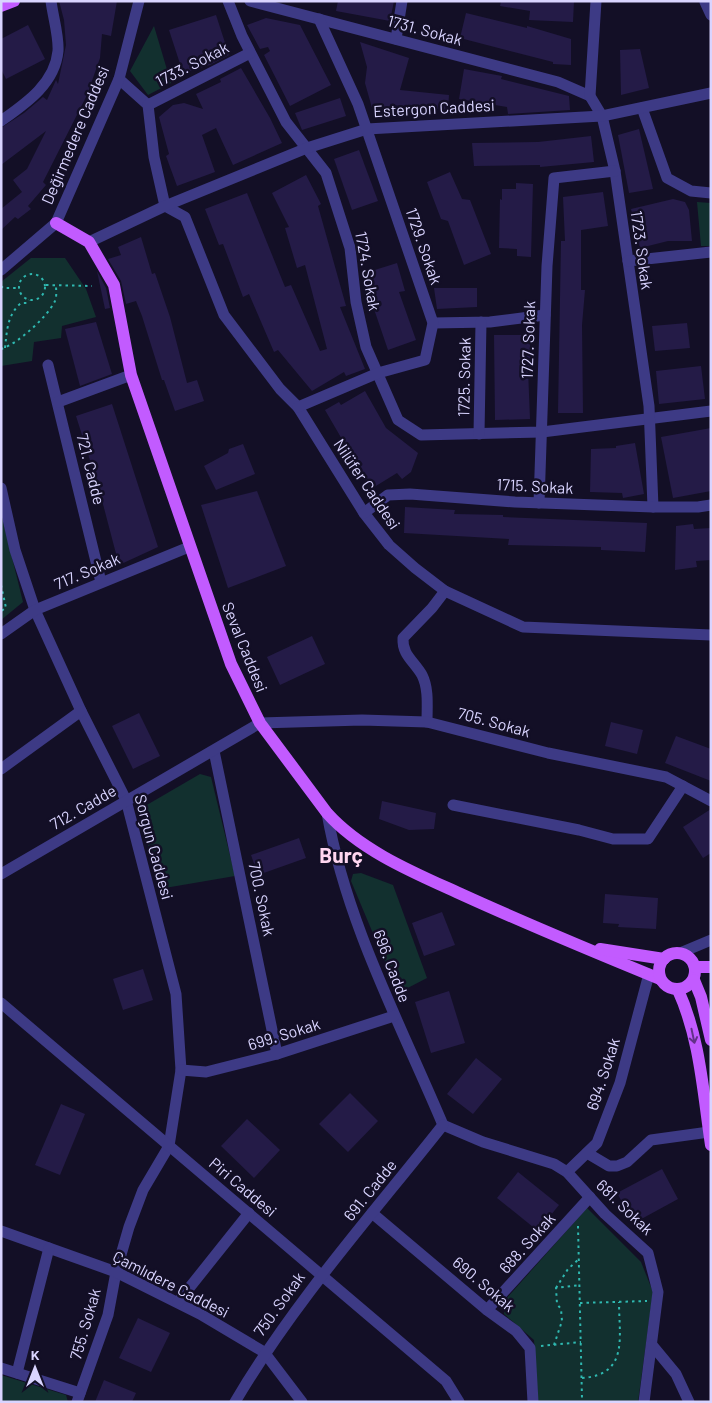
<svg xmlns="http://www.w3.org/2000/svg" width="712" height="1403" viewBox="0 0 712 1403" font-family="Barlow,sans-serif">
  <style>
    .green { fill: #12302f }
    .building { fill: #241b47 }
    .lines { fill: none; stroke-linecap: round; stroke-linejoin: round }
    .path { stroke: #2fb8b0; stroke-width: 2; stroke-dasharray: 2.5 4; stroke-linecap: butt }
    .minor { stroke: #3d3a85; stroke-width: 11 }
    .major { stroke: #c25bff; stroke-width: 12 }
    .oneway { stroke: #623188 }
    .labels { text-anchor: middle; stroke-width: 5; stroke-linejoin: round; paint-order: stroke }
    .street-label { font-size: 16px; fill: #d9d4ff; stroke: #130f26 }
    .district-label { font-size: 21px; font-weight: bold; fill: #ffd6f0; stroke: #130f26 }
  </style>
  <rect width="100%" height="100%" fill="#130f26"/>
  <g class="green">
    <polygon points="154,26 171,83 148,95 130,71"/>
    <polygon points="697,202 711,203 711,246 701,246"/>
    <polygon points="31,258 65,258 86,289 96,317 62,326 61,338 34,342 32,361 1,366 1,282"/>
    <polygon points="1,513 23,602 1,620"/>
    <polygon points="200,774 211,777 235,876 159,889 141,818 145,806"/>
    <polygon points="361,873 393,885 427,978 398,993 351,881 353,874"/>
    <polygon points="587,1208 641,1262 653,1292 638,1402 538,1402 534,1340 504,1314 506,1299"/>
    <polygon points="1,1375 66,1395 68,1402 1,1402"/>
  </g>
  <g class="building">
    <polygon points="59,1 117,1 111,36 102,34 100,58 87,95 43,182 46,185 28,206 31,209 18,219 15,217 1,230 1,209 22,192 13,180 27,169 46,131 1,165 1,128 24,113 43,97 47,100 56,80 58,84 66,45 64,20"/>
    <polygon points="338,1 394,1 390,21 336,11"/>
    <polygon points="501,1 574,1 573,22 529,20 530,11 500,6"/>
    <polygon points="466,13 527,28 527,26 571,39 571,65 553,64 553,62 460,38"/>
    <polygon points="216,15 229,55 210,65 183,73 169,30"/>
    <polygon points="266,18 300,25 331,85 290,106 264,55 270,51 268,47 260,49 247,25"/>
    <polygon points="28,25 45,59 6,79 1,69 1,39"/>
    <polygon points="360,42 409,58 400,90 449,95 448,110 391,105 391,108 372,108 365,83 367,67"/>
    <polygon points="640,49 649,88 621,95 620,50"/>
    <polygon points="241,68 270,118 282,143 233,165 216,128 202,135 215,172 177,186 166,156 169,154 159,117 173,105 184,103 203,109 196,94 221,82 220,79"/>
    <polygon points="464,69 502,76 501,79 569,96 570,110 508,114 507,107 459,99"/>
    <polygon points="340,98 346,116 302,130 295,113"/>
    <polygon points="639,129 653,189 629,193 618,135"/>
    <polygon points="591,136 594,162 540,167 540,165 474,166 472,143 538,142"/>
    <polygon points="359,150 378,201 352,210 334,159"/>
    <polygon points="450,172 462,199 470,200 491,254 464,265 448,221 441,219 427,182"/>
    <polygon points="306,175 321,204 318,206 346,306 340,307 365,369 346,376 344,372 312,391 278,350 274,352 249,294 243,297 223,244 219,245 205,209 247,193 285,287 291,285 320,351 327,349 305,265 297,268 285,228 289,227 272,193"/>
    <polygon points="516,183 533,184 531,257 517,256 517,249 499,248 500,199 502,200 502,189 516,189"/>
    <polygon points="603,192 608,226 581,230 581,290 585,290 582,325 583,413 558,413 561,241 565,241 563,197"/>
    <polygon points="673,199 685,202 689,210 692,241 668,241 640,248 631,209"/>
    <polygon points="141,237 152,274 155,273 170,317 187,383 197,380 204,401 175,411 164,380 162,380 142,316 136,301 126,304 121,281 108,259 121,255 118,247"/>
    <polygon points="397,263 405,291 399,292 416,340 388,350 362,274"/>
    <polygon points="97,271 106,288 110,308 105,309"/>
    <polygon points="434,288 477,288 477,307 437,309"/>
    <polygon points="96,322 112,374 80,386 65,329"/>
    <polygon points="687,323 690,348 655,351 652,326"/>
    <polygon points="494,335 530,335 530,369 528,369 530,419 495,420"/>
    <polygon points="701,366 705,399 659,404 656,371"/>
    <polygon points="365,391 386,428 418,453 411,472 402,479 397,473 371,489 325,410 339,402 341,405"/>
    <polygon points="112,404 158,547 119,565 99,489 76,416"/>
    <polygon points="711,428 711,491 673,498 661,437"/>
    <polygon points="635,443 644,494 623,498 622,493 590,492 591,449 616,448 616,446"/>
    <polygon points="243,444 255,474 216,490 204,466 228,453 229,449"/>
    <polygon points="257,491 286,566 228,588 201,505"/>
    <polygon points="405,507 455,510 454,514 503,515 503,517 647,523 645,552 601,550 601,547 508,545 509,539 404,533"/>
    <polygon points="693,524 694,529 711,528 711,560 696,561 697,567 675,570 676,526"/>
    <polygon points="312,636 325,664 280,685 267,657"/>
    <polygon points="139,713 160,756 133,769 112,726"/>
    <polygon points="611,722 643,730 637,754 605,746"/>
    <polygon points="676,736 711,749 711,781 665,763"/>
    <polygon points="382,801 436,813 434,829 409,830 379,819"/>
    <polygon points="711,809 711,853 703,858 683,827"/>
    <polygon points="299,838 306,858 258,875 251,855"/>
    <polygon points="605,894 658,898 656,929 618,927 619,924 603,923"/>
    <polygon points="442,912 455,945 424,956 412,923"/>
    <polygon points="143,969 153,1000 123,1010 113,979"/>
    <polygon points="449,991 465,1043 431,1053 415,1002"/>
    <polygon points="476,1058 502,1079 473,1114 447,1094"/>
    <polygon points="350,1093 378,1121 348,1152 319,1124"/>
    <polygon points="61,1104 85,1114 60,1175 35,1165"/>
    <polygon points="247,1119 280,1150 254,1178 221,1146"/>
    <polygon points="662,1169 678,1199 634,1223 617,1193"/>
    <polygon points="518,1172 559,1205 538,1231 497,1198"/>
    <polygon points="138,1318 170,1333 151,1372 119,1358"/>
    <polygon points="104,1380 136,1393 132,1402 95,1402"/>
  </g>
  <g class="lines">
    <g class="path">
      <circle cx="32" cy="287" r="13"/>
      <polyline points="46,285 92,286"/>
      <polyline points="1,286 3,288 19,288"/>
      <path d="M 5,348 C 7,331 7,315 21,303 L 27,303 L 29,300"/>
      <path d="M 1,349 C 18,344 48,316 55,301 C 57,296 56,290 56,285"/>
      <polyline points="1,585 6,608 1,611"/>
      <polyline points="578,1226 582,1399"/>
      <polyline points="556,1288 568,1269 579,1259"/>
      <polyline points="580,1303 647,1301"/>
      <polyline points="554,1345 562,1321 561,1309 557,1304 556,1288 580,1285"/>
      <polyline points="541,1346 581,1342"/>
      <path d="M 582,1378 C 629,1375 619,1337 619,1302"/>
    </g>
    <g class="minor">
      <polyline points="228,1 242,36 286,122 326,173 350,248 356,302 366,347 398,420 421,435 542,432 711,411"/>
      <polyline points="250,1 558,82 590,96"/>
      <polyline points="596,1 590,96 602,116 615,171 649,406 653,507"/>
      <polyline points="705,2 711,15"/>
      <polyline points="396,39 402,1"/>
      <polyline points="119,79 148,105 154,157 165,206"/>
      <polyline points="148,105 250,53"/>
      <polyline points="642,108 667,178 691,191 711,193"/>
      <path d="M 1,121 C 25,104 55,84 58,51 C 59,36 53,17 51,1"/>
      <polyline points="165,206 185,217 224,315 280,389 298,407 364,513 389,545 415,568 445,591 523,627 711,635"/>
      <polyline points="89,242 165,206 307,148 367,129 602,116 711,93"/>
      <polyline points="628,261 711,252"/>
      <polyline points="1,270 56,223 119,79 139,1"/>
      <polyline points="433,323 490,322 545,315"/>
      <polyline points="48,365 101,582"/>
      <polyline points="58,402 131,375"/>
      <polyline points="298,407 378,373 425,360 433,323 358,104 319,19"/>
      <polyline points="479,434 481,322"/>
      <polyline points="1,488 15,550 35,610 81,711 126,800 176,994 181,1070 169,1146 143,1190 129,1227 116,1272 108,1315 77,1402"/>
      <polyline points="539,503 547,266 554,178 615,171"/>
      <polyline points="364,513 388,495 410,494 515,502 653,507 698,507 711,505"/>
      <polyline points="1,634 35,610 189,547"/>
      <path d="M 427,722 C 427,706 429,689 422,675 C 414,661 402,655 403,638 L 432,608 L 445,591"/>
      <polyline points="214,751 277,1054"/>
      <polyline points="1,769 81,711"/>
      <polyline points="453,805 579,830 613,839 648,839 683,786"/>
      <path d="M 327,813 C 346,922 400,1023 443,1125"/>
      <polyline points="1,874 260,723 362,720 427,722 548,753 666,777 711,801"/>
      <polyline points="680,953 711,940"/>
      <polyline points="1,1003 446,1381 459,1402"/>
      <polyline points="181,1070 206,1072 277,1054 394,1016"/>
      <polyline points="443,1125 483,1142 554,1164 567,1172 605,1214 648,1253 658,1292 644,1402"/>
      <polyline points="587,1153 609,1166 617,1166 627,1162 651,1140 709,1132"/>
      <polyline points="567,1172 597,1143 620,1083 649,974"/>
      <polyline points="372,1213 487,1310 516,1331 530,1348 533,1402"/>
      <polyline points="1,1231 116,1272 200,1314 264,1352 302,1402"/>
      <polyline points="178,1302 249,1213"/>
      <polyline points="487,1310 590,1197"/>
      <polyline points="652,1345 676,1374 689,1402"/>
      <polyline points="1,1368 80,1393"/>
      <polyline points="17,1373 49,1248"/>
      <path d="M 235,1402 C 294,1302 371,1216 443,1125"/>
    </g>
    <g class="major">
      <polyline points="1,6 14,1"/>
      <path d="M 56,223 L 89,242 L 114,285 L 131,375 L 231,664 L 260,723 L 327,813 C 362,852 417,874 463,895 C 529,925 594,952 660,979"/>
      <polyline points="600,949 664,959"/>
      <circle cx="677" cy="971" r="18"/>
      <polyline points="695,967 711,967"/>
      <polyline points="694,980 701,997 711,1040"/>
      <path d="M 678,990 C 700,1038 703,1092 711,1145"/>
    </g>
  </g>
  <defs><path id="oneway-shaft" d="M-6 0H5M1.5-3L5.5 0L1.5 3" fill="none" stroke-width="1.6" stroke-linecap="round" stroke-linejoin="round" transform="scale(1.25)"/></defs>
  <use class="oneway" href="#oneway-shaft" transform="translate(693 1036) rotate(78)"/>
  <g class="labels">
    <g class="street-label">
      <text transform="translate(425 30) rotate(15)" y="6">1731. Sokak</text>
      <text transform="translate(192 64) rotate(-27)" y="6">1733. Sokak</text>
      <text transform="translate(434 108) rotate(-3)" y="6">Estergon Caddesi</text>
      <text transform="translate(75 135) rotate(-67)" y="6">Değirmedere Caddesi</text>
      <text transform="translate(424 246) rotate(71)" y="6">1729. Sokak</text>
      <text transform="translate(642 250) rotate(82)" y="6">1723. Sokak</text>
      <text transform="translate(368 271) rotate(80)" y="6">1724. Sokak</text>
      <text transform="translate(528 340) rotate(-88)" y="6">1727. Sokak</text>
      <text transform="translate(464 377) rotate(-89)" y="6">1725. Sokak</text>
      <text transform="translate(91 469) rotate(76)" y="6">721. Cadde</text>
      <text transform="translate(367 484) rotate(56)" y="6">Nilüfer Caddesi</text>
      <text transform="translate(535 486) rotate(3)" y="6">1715. Sokak</text>
      <text transform="translate(87 571) rotate(-23)" y="6">717. Sokak</text>
      <text transform="translate(245 647) rotate(68)" y="6">Seval Caddesi</text>
      <text transform="translate(494 722) rotate(15)" y="6">705. Sokak</text>
      <text transform="translate(83 807) rotate(-30)" y="6">712. Cadde</text>
      <text transform="translate(154 847) rotate(75)" y="6">Sorgun Caddesi</text>
      <text transform="translate(262 899) rotate(78)" y="6">700. Sokak</text>
      <text transform="translate(392 966) rotate(69)" y="6">696. Cadde</text>
      <text transform="translate(284 1034) rotate(-17)" y="6">699. Sokak</text>
      <text transform="translate(603 1074) rotate(-72)" y="6">694. Sokak</text>
      <text transform="translate(243 1187) rotate(40)" y="6">Piri Caddesi</text>
      <text transform="translate(370 1190) rotate(-51)" y="6">691. Cadde</text>
      <text transform="translate(625 1207) rotate(44)" y="6">681. Sokak</text>
      <text transform="translate(527 1243) rotate(-48)" y="6">688. Sokak</text>
      <text transform="translate(171 1284) rotate(27)" y="6">Çamlıdere Caddesi</text>
      <text transform="translate(484 1284) rotate(40)" y="6">690. Sokak</text>
      <text transform="translate(279 1304) rotate(-54)" y="6">750. Sokak</text>
      <text transform="translate(85 1324) rotate(-74)" y="6">755. Sokak</text>
    </g>
    <g class="district-label">
      <text x="341" y="863">Burç</text>
    </g>
  </g>
  <rect width="712" height="1403" fill="none" stroke="#d9d4ff" stroke-width="5"/>
  <g transform="translate(35 1368)" stroke="#130f26" stroke-width="4" paint-order="stroke">
  <path d="M0-4L9 19L0 12L-9 19Z" fill="#d9d4ff"/>
  <text y="-8" font-size="14" font-weight="bold" text-anchor="middle" fill="#d9d4ff">K</text>
  </g>
</svg>
